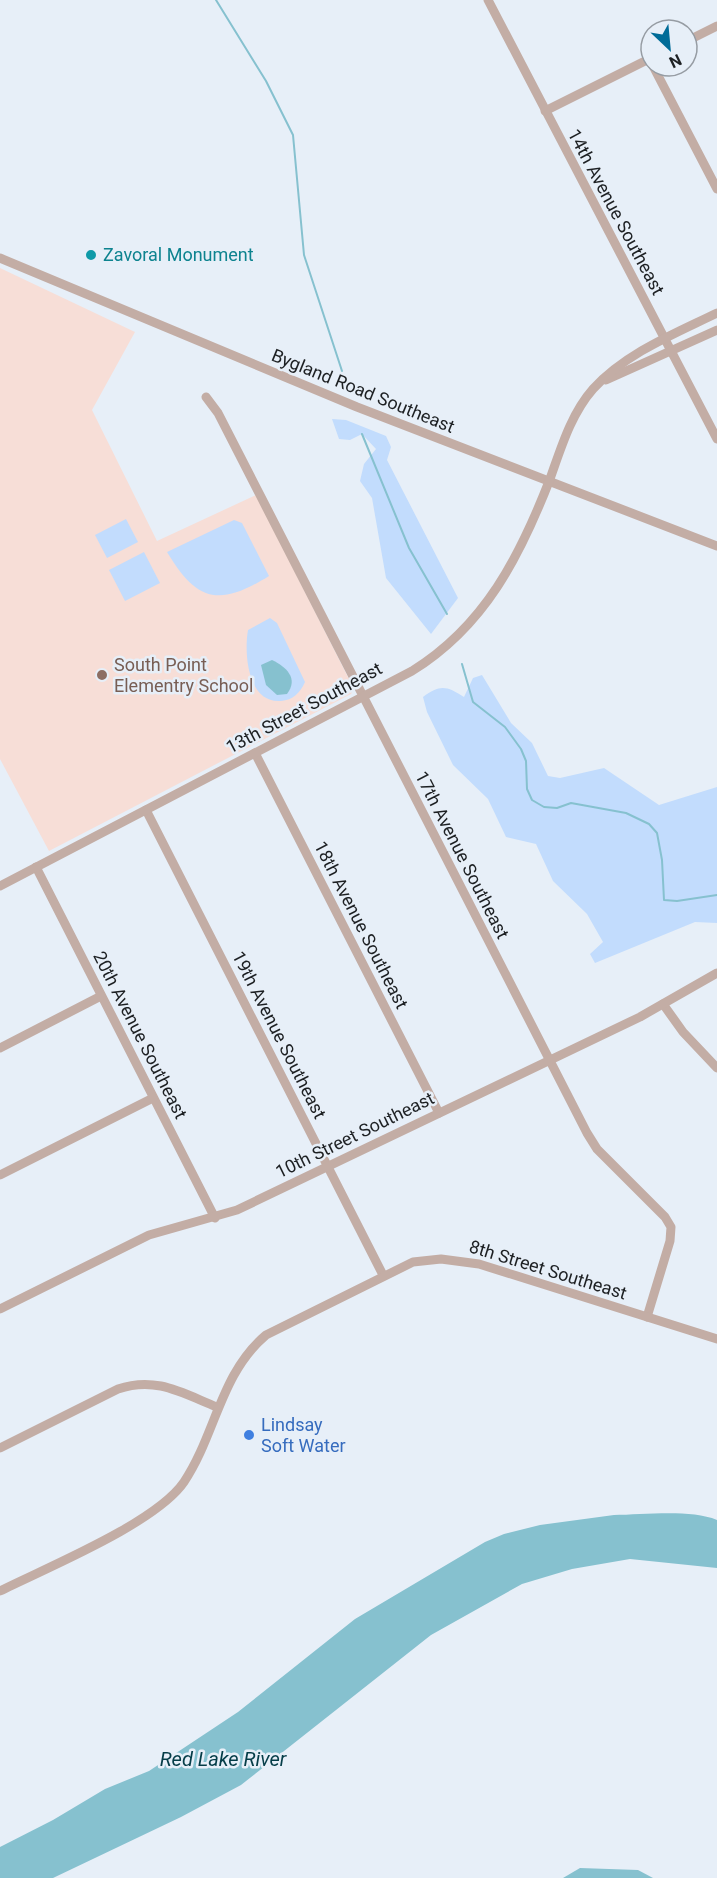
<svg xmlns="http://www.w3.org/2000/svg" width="717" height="1878" viewBox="0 0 717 1878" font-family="Roboto,sans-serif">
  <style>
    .education { fill: #f7ded7 }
    .green { fill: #c2dcfd }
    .water { fill: #86c1cf }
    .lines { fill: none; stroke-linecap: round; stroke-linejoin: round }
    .stream { stroke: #86c1cf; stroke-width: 2 }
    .minor { stroke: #c3ada5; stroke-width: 9 }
    .culture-dot { fill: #0f9aa8; stroke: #e7eff8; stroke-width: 2 }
    .education-dot { fill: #8d6e63; stroke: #e7eff8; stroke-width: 2 }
    .shop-dot { fill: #3f7fe0; stroke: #e7eff8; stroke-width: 2 }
    .labels { text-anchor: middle; stroke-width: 5; stroke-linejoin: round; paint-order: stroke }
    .street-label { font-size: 18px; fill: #1d2023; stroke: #e7eff8 }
    .culture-label { font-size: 18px; fill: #0d838f; stroke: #e7eff8; text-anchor: start }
    .education-label { font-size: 18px; fill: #785e54; stroke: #e7eff8; text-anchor: start }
    .shop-label { font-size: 18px; fill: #366cbe; stroke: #e7eff8; text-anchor: start }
    .water-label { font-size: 20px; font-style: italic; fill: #053d48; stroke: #e7eff8 }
  </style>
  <rect width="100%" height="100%" fill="#e7eff8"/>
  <polygon class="education" points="0,268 135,332 92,410 157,541 256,495 354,689 351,694 49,851 0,759"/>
  <g class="green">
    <polygon points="332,419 346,420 386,436 391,447 387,460 458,598 431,634 386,578 372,498 360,481 364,464 376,449 362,434 350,440 339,439"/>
    <polygon points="126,519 138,542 107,558 95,535"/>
    <path d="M 234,520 L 242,523 L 269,576 C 219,607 197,602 167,552 Z"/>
    <polygon points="144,552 160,583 125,601 109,570"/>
    <path d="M 270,618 L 277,623 L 305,682 C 300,693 293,700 281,701 C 247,704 244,652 248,630 Z"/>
    <path d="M 482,675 L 511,723 L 532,743 L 548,776 L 560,778 L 604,768 L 659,805 L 717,787 L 717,923 L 695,922 L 595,963 L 590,954 L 603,942 L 587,914 L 553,881 L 536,844 L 506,837 L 488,799 L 453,765 L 427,712 L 423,697 C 440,684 447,686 464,697 L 473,678 Z"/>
  </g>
  <g class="water">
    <path d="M 272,660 C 286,667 299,678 287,694 L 277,695 L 266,685 L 261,665 Z"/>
    <path d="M 614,1515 C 643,1515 690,1509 717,1520 L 717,1568 L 630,1559 L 572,1569 L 522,1584 L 431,1635 L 241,1785 L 181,1817 L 53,1878 L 0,1878 L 0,1847 L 53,1820 L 105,1789 L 149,1771 L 238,1712 L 355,1619 L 485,1542 L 504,1534 L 540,1525 Z"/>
    <polygon points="580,1868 638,1870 653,1878 563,1878"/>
  </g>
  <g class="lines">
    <g class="stream">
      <polyline points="216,0 266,81 293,135 304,255 342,371"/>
      <polyline points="362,434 409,548 447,614"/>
      <polyline points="462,664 473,702 505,727 521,749 526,761 527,789 532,800 544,807 557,808 571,803 626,813 649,824 657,833 662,860 664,900 677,901 717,895"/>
    </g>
    <g class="minor">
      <polyline points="488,0 717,439"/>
      <polyline points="687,41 717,26"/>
      <polyline points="653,66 717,189"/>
      <polyline points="545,111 651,58"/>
      <polyline points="0,258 357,407 717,546"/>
      <polyline points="606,380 717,330"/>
      <polyline points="206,397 218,413 587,1133 597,1149 665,1217 671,1227 670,1241 647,1317"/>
      <polyline points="255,753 439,1113"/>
      <polyline points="146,810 383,1275"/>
      <polyline points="36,867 215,1218"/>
      <path d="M 0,886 L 412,671 C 485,626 520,556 550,479 C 561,448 571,414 593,389 C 626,353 674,334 717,313"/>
      <polyline points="663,1004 683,1032 717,1068"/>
      <polyline points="0,1048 101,996"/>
      <polyline points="0,1175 153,1098"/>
      <polyline points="0,1309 149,1235 237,1210 640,1017 717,973"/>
      <path d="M 0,1448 L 118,1389 C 156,1376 182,1393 217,1407"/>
      <path d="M 0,1591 C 48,1567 156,1523 184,1482 C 216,1434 220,1374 266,1335 L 413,1262 L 441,1259 L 479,1264 L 717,1339"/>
    </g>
  </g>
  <circle class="culture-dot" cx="91" cy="255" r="6"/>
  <circle class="education-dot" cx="102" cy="675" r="6"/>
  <circle class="shop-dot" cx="249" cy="1435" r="6"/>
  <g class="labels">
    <g class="street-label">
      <text transform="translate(616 212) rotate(62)" y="6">14th Avenue Southeast</text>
      <text transform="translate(363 391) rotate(22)" y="6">Bygland Road Southeast</text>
      <text transform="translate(304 708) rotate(-28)" y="6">13th Street Southeast</text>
      <text transform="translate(462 855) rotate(63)" y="6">17th Avenue Southeast</text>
      <text transform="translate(361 925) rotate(63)" y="6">18th Avenue Southeast</text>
      <text transform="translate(140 1035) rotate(63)" y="6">20th Avenue Southeast</text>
      <text transform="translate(279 1035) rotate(63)" y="6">19th Avenue Southeast</text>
      <text transform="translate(355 1135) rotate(-26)" y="6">10th Street Southeast</text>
      <text transform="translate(548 1270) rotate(17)" y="6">8th Street Southeast</text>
    </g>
    <g class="culture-label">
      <text x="103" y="261">Zavoral Monument</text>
    </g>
    <g class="education-label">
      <text x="114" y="671">South Point<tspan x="114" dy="21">Elementry School</tspan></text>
    </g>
    <g class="shop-label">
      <text x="261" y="1431">Lindsay<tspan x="261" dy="21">Soft Water</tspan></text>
    </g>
    <g class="water-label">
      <text x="223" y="1766">Red Lake River</text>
    </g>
  </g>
  <g transform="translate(669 48) rotate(154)"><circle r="28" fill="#e7eff8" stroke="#969ca3" stroke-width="1.5"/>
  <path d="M0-4.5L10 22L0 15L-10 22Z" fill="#006c98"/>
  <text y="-9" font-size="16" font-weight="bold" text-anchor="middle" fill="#1d2023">N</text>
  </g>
</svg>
